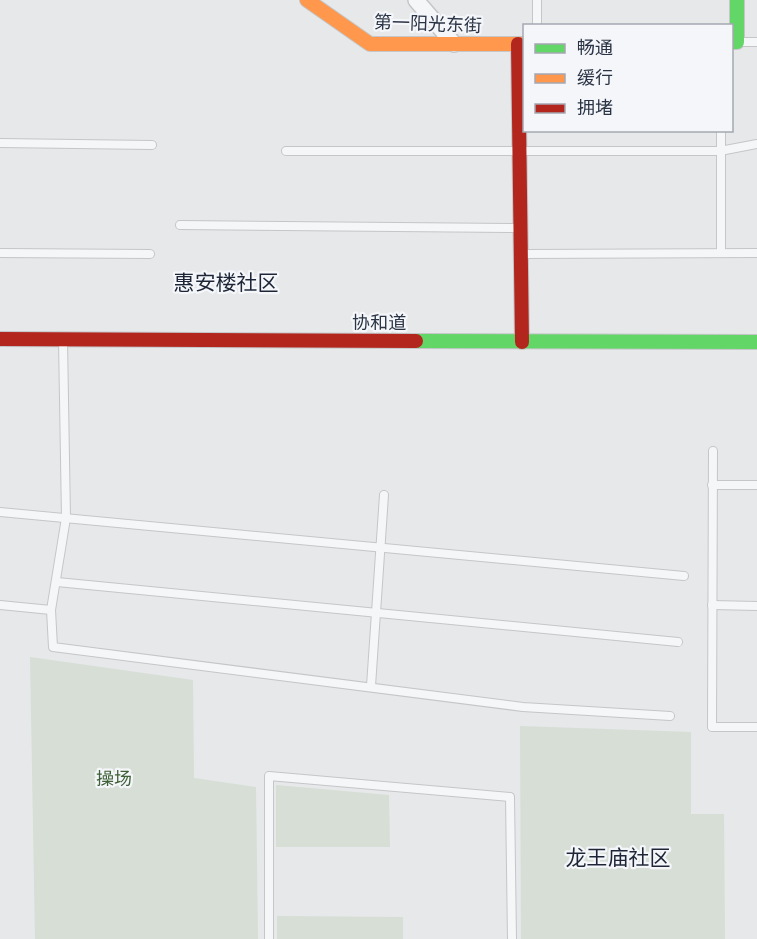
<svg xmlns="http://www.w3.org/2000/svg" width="757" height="939" viewBox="0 0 757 939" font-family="Montserrat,'Noto Sans SC',sans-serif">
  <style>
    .green { fill: #d6ded6 }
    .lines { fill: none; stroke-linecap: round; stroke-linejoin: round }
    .lane-casing { stroke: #c4c6c8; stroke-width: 10 }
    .street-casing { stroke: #c4c6c8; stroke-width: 18 }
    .fast-casing { stroke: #c4c6c8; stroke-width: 16 }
    .slow-casing { stroke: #c4c6c8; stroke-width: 16 }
    .jam-casing { stroke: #c4c6c8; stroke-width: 16 }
    .lane { stroke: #f5f6f7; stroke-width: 8 }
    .street { stroke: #f5f6f7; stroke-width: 15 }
    .fast { stroke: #63d668; stroke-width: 14 }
    .slow { stroke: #ff974d; stroke-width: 14 }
    .jam { stroke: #b3261e; stroke-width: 14 }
    .labels { text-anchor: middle; stroke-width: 4.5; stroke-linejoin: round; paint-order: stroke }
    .street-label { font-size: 18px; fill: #2b3445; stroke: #f4f6f9 }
    .park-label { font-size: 18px; fill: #3f6138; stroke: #f4f6f9 }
    .quarter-label { font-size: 21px; fill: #1d2536; stroke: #f4f6f9 }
  </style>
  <rect width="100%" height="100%" fill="#e6e8ea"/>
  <g class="green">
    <polygon points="30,657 193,680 194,778 256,787 258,939 35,939"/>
    <polygon points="520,726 691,732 691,814 724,814 725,939 521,939"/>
    <polygon points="276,785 389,795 390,847 276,847"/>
    <polygon points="277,916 403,917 403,939 277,939"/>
  </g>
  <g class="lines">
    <defs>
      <g id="lane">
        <polyline points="537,0 537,26"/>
        <polyline points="739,42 757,42"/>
        <polyline points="721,130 721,253"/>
        <polyline points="0,143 152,145"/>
        <polyline points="286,151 720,151 757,144"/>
        <polyline points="180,225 518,228"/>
        <polyline points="0,253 150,254"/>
        <polyline points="525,254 757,253"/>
        <polyline points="63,340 66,518 51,610 53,647 523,707 670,716"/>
        <polyline points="713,451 712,727 757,727"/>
        <polyline points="712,485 757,485"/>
        <polyline points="0,512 684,576"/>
        <polyline points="57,582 678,642"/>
        <polyline points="0,605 51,610"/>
        <polyline points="712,605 757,606"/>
        <polyline points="371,686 384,495"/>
        <polyline points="269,939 269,776 510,797 512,939"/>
      </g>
      <polyline id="street" points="416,0 454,44"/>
      <g id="fast">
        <polyline points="732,42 737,42 737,0"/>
        <polyline points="416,341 757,342"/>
      </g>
      <polyline id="slow" points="307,0 370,44 524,44"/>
      <g id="jam">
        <polyline points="518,44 522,342"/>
        <polyline points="0,339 416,341"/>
      </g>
    </defs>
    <use href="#lane" class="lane-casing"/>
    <use href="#street" class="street-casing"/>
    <use href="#fast" class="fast-casing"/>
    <use href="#slow" class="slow-casing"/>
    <use href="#jam" class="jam-casing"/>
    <use href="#lane" class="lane"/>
    <use href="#street" class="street"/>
    <use href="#fast" class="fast"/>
    <use href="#slow" class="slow"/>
    <use href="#jam" class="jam"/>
  </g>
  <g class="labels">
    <g class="street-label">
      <text transform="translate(428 24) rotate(2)" y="6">第一阳光东街</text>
      <text x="379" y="329">协和道</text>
    </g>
    <g class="park-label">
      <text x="114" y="785">操场</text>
    </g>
    <g class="quarter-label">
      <text x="226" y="290">惠安楼社区</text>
      <text x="618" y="865">龙王庙社区</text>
    </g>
  </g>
  <rect x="523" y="24" width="210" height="108" fill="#f4f6f9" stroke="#a4a8b1" stroke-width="1.5"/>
  <rect x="535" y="44" width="30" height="9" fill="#63d668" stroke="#a4a8b1" stroke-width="1.5"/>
  <text x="577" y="54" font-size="18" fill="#2b3445">畅通</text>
  <rect x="535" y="74" width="30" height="9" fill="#ff974d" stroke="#a4a8b1" stroke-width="1.5"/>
  <text x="577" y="84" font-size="18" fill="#2b3445">缓行</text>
  <rect x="535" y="104" width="30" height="9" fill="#b3261e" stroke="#a4a8b1" stroke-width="1.5"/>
  <text x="577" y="114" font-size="18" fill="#2b3445">拥堵</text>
</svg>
